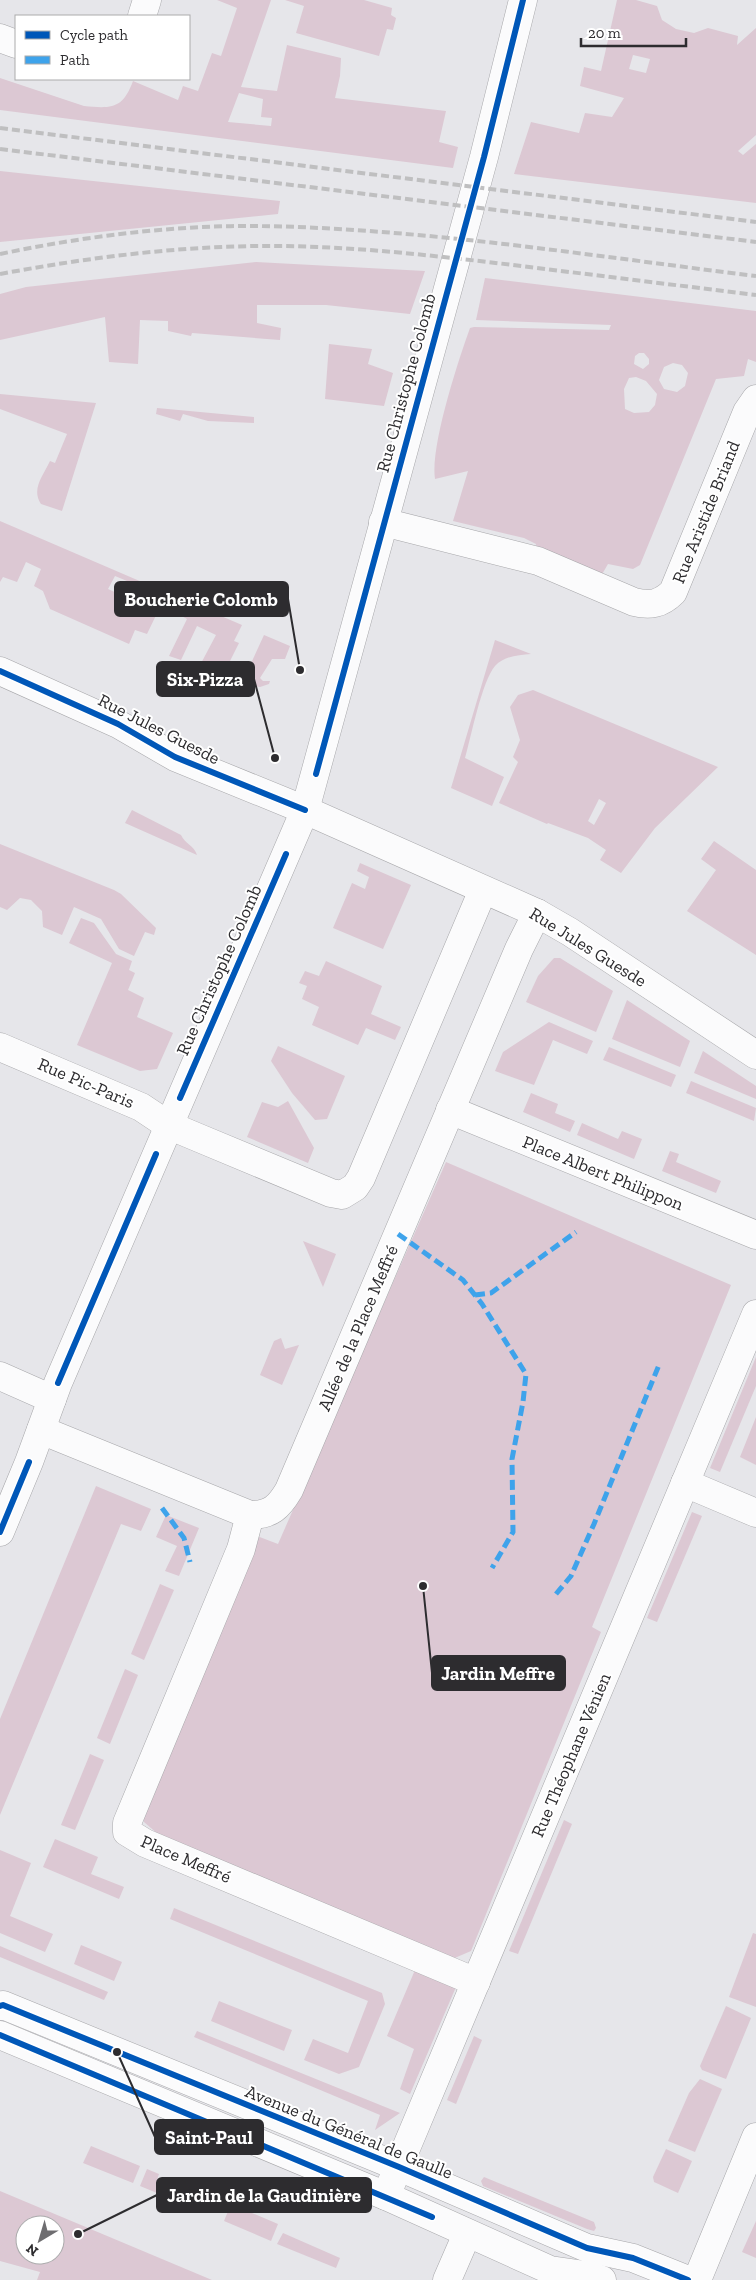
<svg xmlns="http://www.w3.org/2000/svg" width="756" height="2280" viewBox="0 0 756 2280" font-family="'Zilla Slab',serif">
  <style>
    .green { fill: #dcc8d3; fill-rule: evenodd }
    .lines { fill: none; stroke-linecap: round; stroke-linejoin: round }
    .minor-casing { stroke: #a7a7aa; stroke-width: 29 }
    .secondary-casing { stroke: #a7a7aa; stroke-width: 29 }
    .minor { stroke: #fbfbfc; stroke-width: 28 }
    .secondary { stroke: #fbfbfc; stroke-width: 28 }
    .rail { stroke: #bfbfc0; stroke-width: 4; stroke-dasharray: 8 4; stroke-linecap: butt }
    .quiet { stroke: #3ea3eb; stroke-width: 5; stroke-dasharray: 10 5; stroke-linecap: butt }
    .cycleway-casing { stroke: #fff; stroke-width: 9 }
    .cycleway { stroke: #0057b8; stroke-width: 6 }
    .labels { text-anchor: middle; stroke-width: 4; stroke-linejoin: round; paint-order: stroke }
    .street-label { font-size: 18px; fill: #2d2c2f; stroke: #fff }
    .leader { fill: none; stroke: #2d2c2f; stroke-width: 2 }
    .callout-dot { fill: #2d2c2f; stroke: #fff; stroke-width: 2 }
    .callout { fill: #2d2c2f; stroke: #2d2c2f; stroke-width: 2 }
    .callout-label { font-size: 19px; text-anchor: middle; font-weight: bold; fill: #fff }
  </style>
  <rect width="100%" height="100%" fill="#e6e6ea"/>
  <g class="green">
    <path d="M 217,0 L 271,0 L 241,87 L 277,91 L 287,45 L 341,58 L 340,76 L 335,98 L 446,111 L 439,142 L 458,147 L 453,168 L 0,110 L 0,78 L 84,106 C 113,109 123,108 133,81 L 178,100 L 183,86 L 198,91 L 212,53 L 221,56 L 237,8 ZM 239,93 L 263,99 L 261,117 L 272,118 L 271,126 L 228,122 Z"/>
    <polygon points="285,0 364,0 392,8 391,15 396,18 393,30 387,29 379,56 296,33 304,6"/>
    <path d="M 617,0 L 636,0 L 657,6 L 662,20 L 676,29 L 694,33 L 708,28 L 738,36 L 737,45 L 756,28 L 756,135 L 738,151 L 743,155 L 756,144 L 756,203 L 514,174 L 531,122 L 579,133 L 585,113 L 612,117 L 624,98 L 580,86 L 584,67 L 601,71 ZM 633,55 L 650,59 L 646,73 L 629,69 Z"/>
    <polygon points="0,171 280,201 278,214 0,242"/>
    <polygon points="256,262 425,271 410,314 326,305 257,305 257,323 281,328 280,340 192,333 191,336 168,331 168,321 140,320 138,364 109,362 105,317 0,340 0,294 26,287"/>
    <path d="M 485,278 L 756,311 L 756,362 L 748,359 L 744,376 L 716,379 L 640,565 L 633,569 L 608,564 L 601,576 L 537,550 L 536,544 L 524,538 L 453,521 L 468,471 L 435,479 C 430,447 458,361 470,328 L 474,327 L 609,330 L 611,325 L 476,320 ZM 639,353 L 644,353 L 649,359 L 649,364 L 643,369 L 634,364 L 635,356 ZM 673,363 L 682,365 L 688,373 L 685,386 L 677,392 L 664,389 L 659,380 L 664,367 ZM 636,377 L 646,381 L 657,394 L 655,405 L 649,412 L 634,413 L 625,409 L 624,389 L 629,378 Z"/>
    <polygon points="329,344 372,349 368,364 393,373 384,406 325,399"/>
    <path d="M 0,394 L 96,403 L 62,511 L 41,504 C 31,489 43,476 50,461 L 55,463 L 67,434 L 0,409 Z"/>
    <polygon points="157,408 254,417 254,423 208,421 183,414 180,421 156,414"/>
    <path d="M 0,521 L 242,625 L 234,641 L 239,643 L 222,677 L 209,670 L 202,683 L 198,669 L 216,635 L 197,626 L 181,660 L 169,656 L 187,619 L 174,612 L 177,603 L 158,595 L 154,605 L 160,607 L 147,634 L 135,630 L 129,644 L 50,609 L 43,591 L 34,586 L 41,569 L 26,562 L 17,582 L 3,577 L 0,582 ZM 115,576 L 127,581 L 121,595 L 108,589 Z"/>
    <polygon points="264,635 290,646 285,659 272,659 260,678 263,681 270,681 269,684 260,687 241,685"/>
    <path d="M 495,640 L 531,654 C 518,655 504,656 495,666 C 482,681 471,737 465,758 L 504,777 L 492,806 L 451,788 Z"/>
    <path d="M 533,690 L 718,767 L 655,828 L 621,873 L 600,860 L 606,850 L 588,838 L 548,823 L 547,824 L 499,803 L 518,762 L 513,757 L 520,740 L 510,707 L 518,695 ZM 599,799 L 606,803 L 594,825 L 588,821 Z"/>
    <path d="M 132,810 L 181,835 C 185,844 194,845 197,855 L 125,823 Z"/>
    <polygon points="714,841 756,870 756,955 687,911 716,870 701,859"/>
    <polygon points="0,844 114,890 121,894 156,928 154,935 145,932 134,956 119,949 101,919 74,907 62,935 43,927 42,911 31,900 20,898 7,910 0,907"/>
    <polygon points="360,863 411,885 383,949 333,928 352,883 365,889 369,877 357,871"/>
    <polygon points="81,918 94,923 116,954 132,961 129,970 135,973 128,990 144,998 137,1017 173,1033 157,1069 140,1071 77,1045 112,963 69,943"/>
    <polygon points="554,958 560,958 613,991 596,1032 526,1002 538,976"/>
    <polygon points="326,961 382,986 371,1014 401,1027 395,1040 366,1028 358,1045 312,1025 319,1007 302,999 307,986 299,983 305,971 319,976"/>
    <polygon points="627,1000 690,1041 680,1067 612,1039"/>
    <polygon points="549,1022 593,1041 587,1054 553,1040 534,1085 495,1071 503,1052"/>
    <polygon points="278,1046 345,1076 327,1119 315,1120 292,1093 271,1061"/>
    <polygon points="609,1047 676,1075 671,1087 603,1060"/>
    <polygon points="703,1051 756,1086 756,1099 694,1073"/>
    <polygon points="691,1081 756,1108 754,1121 686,1093"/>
    <polygon points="531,1093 558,1104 555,1113 575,1121 570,1132 523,1112"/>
    <polygon points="288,1101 314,1148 308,1163 247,1137 262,1102 278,1107"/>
    <polygon points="582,1123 618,1139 622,1131 642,1139 634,1159 577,1135"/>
    <polygon points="670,1151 679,1154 676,1162 721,1181 716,1193 662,1171"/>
    <polygon points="446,1162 731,1285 592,1627 601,1632 471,1951 450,1960 159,1835 144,1822 143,1814 257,1536 278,1544"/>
    <polygon points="303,1241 336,1254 323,1287"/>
    <polygon points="281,1338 285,1349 299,1345 282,1385 260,1375 274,1341"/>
    <polygon points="756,1357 756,1386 720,1472 710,1468"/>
    <polygon points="756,1417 756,1465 740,1457"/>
    <polygon points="96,1486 151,1509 141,1531 121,1524 0,1815 0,1719"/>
    <polygon points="692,1512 702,1516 657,1622 647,1618"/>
    <polygon points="166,1515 199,1528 179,1576 165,1571 177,1546 156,1537"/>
    <polygon points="160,1584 174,1590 144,1660 131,1654"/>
    <polygon points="125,1669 138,1675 110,1744 97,1738"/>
    <polygon points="90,1754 104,1760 75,1830 61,1825"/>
    <polygon points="564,1820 572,1824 518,1954 509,1951"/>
    <polygon points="55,1839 98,1857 91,1874 124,1887 119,1899 43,1867"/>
    <polygon points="0,1850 31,1863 10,1916 53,1934 45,1952 0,1933"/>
    <polygon points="174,1908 382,1993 385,2004 359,2067 339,2074 304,2060 313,2039 348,2053 368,2001 170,1919"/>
    <polygon points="753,1933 756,1934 756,2007 729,1997"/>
    <polygon points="81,1945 122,1962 114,1981 74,1964"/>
    <polygon points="0,1946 108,1992 104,2000 0,1957"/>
    <polygon points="415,1970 456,1987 410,2094 400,2089 414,2049 387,2036"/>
    <polygon points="219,2001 292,2030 284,2051 211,2021"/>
    <polygon points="726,2006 751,2018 726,2079 702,2070 700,2066"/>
    <polygon points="197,2031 400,2113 375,2130 380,2115 194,2037"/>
    <polygon points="474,2036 482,2040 456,2104 447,2100"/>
    <polygon points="700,2079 722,2089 695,2152 668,2141 689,2093"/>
    <polygon points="91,2146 140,2166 133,2183 83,2163"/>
    <polygon points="666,2149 692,2161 678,2193 654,2182 653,2177"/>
    <polygon points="147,2169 159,2174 157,2180 199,2201 196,2209 140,2186"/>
    <polygon points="484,2177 594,2222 596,2228 594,2231 587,2229 483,2186 481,2181"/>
    <path d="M 0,2191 L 212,2280 L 37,2280 L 40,2272 L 0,2261 ZM 25,2225 L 55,2225 L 55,2255 L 25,2255 Z"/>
    <polygon points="231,2204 278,2224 271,2241 224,2221"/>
    <polygon points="756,2221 756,2258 742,2252"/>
    <polygon points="283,2233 340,2258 336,2268 277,2244"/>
  </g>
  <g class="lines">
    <defs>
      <g id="minor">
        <polyline points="142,16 147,0"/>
        <polyline points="0,38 16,44"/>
        <path d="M 383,522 L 538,561 L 634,602 C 650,606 661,604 673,592 L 747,412 L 756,399"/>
        <polyline points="0,671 118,724 175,757 305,810 537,913 570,932 756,1055"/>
        <polyline points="0,1047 141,1107 168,1125 199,1138 331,1193 342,1195 355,1187 361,1178 483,890"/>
        <polyline points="450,1110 756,1235"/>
        <polyline points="0,1376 52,1399"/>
        <path d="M 41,1430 L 250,1515 C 271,1515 279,1507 289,1490 L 519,949 L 537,913"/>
        <polyline points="685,1483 756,1513"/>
        <polyline points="250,1515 241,1549 127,1823 127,1832 145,1843 476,1982"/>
        <polyline points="0,1532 29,1462 58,1383 305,810 484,157 523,0"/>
        <polyline points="386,2196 756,1314"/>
        <polyline points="447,2280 467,2234"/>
        <polyline points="697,2280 756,2137"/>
      </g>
      <g id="secondary">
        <polyline points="0,2006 3,2005 399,2167 587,2248 633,2258 688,2280"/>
        <polyline points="0,2035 386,2196 550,2270 592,2276 602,2280"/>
      </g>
    </defs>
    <use href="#minor" class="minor-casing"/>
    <use href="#secondary" class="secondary-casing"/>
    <use href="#minor" class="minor"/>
    <use href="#secondary" class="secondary"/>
    <g class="rail">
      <polyline points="0,128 756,222"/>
      <polyline points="0,149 756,242"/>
      <path d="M 0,254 C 86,236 174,225 262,226 C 427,229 592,256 756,276"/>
      <path d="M 0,274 C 86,258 171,247 258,246 C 343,245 429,255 513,265 C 594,275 675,285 756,295"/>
    </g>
    <g class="quiet">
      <polyline points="398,1234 463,1280 482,1304 526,1374 523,1402 512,1459 513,1532 492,1568"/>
      <polyline points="475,1295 491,1293 576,1232"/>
      <polyline points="162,1508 184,1538 190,1562"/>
      <polyline points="556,1594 571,1576 594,1524 659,1365"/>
    </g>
    <defs>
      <g id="cycleway">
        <polyline points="0,671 118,724 175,757 305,810"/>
        <polyline points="316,774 484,157 523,0"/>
        <polyline points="180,1098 286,854"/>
        <polyline points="58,1383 156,1154"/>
        <polyline points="0,1532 29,1462"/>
        <polyline points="0,2006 3,2005 399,2167 587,2248 633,2258 688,2280"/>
        <polyline points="0,2035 432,2217"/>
      </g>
    </defs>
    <use href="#cycleway" class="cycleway-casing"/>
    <use href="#cycleway" class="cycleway"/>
  </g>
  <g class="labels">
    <g class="street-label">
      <text transform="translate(406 383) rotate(-75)" y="6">Rue Christophe Colomb</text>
      <text transform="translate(706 512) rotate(-68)" y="6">Rue Aristide Briand</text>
      <text transform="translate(159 729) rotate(27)" y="6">Rue Jules Guesde</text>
      <text transform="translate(588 947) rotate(32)" y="6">Rue Jules Guesde</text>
      <text transform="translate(219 970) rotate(-66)" y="6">Rue Christophe Colomb</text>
      <text transform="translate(86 1083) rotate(23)" y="6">Rue Pic-Paris</text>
      <text transform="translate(603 1173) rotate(22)" y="6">Place Albert Philippon</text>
      <text transform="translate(358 1328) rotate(-67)" y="6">Allée de la Place Meffré</text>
      <text transform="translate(571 1755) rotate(-67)" y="6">Rue Théophane Vénien</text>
      <text transform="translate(186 1859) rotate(23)" y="6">Place Meffré</text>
      <text transform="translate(349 2132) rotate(22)" y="6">Avenue du Général de Gaulle</text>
    </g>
  </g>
  <path class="leader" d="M300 670L288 599M275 758L254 679M423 1586L432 1673M117 2052L155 2137M78 2234L157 2195"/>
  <g class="callout-dot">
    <circle cx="300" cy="670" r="5"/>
    <circle cx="275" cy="758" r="5"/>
    <circle cx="423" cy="1586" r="5"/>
    <circle cx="117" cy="2052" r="5"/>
    <circle cx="78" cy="2234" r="5"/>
  </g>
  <g class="callout">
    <rect x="115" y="582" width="173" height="34" rx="5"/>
    <rect x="157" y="662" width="97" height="34" rx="5"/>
    <rect x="432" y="1656" width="133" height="34" rx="5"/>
    <rect x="155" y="2120" width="108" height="34" rx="5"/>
    <rect x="157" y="2178" width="214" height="34" rx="5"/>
  </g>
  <g class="callout-label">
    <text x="201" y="606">Boucherie Colomb</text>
    <text x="205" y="686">Six-Pizza</text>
    <text x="498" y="1680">Jardin Meffre</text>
    <text x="209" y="2144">Saint-Paul</text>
    <text x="264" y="2202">Jardin de la Gaudinière</text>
  </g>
  <rect x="15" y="15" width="175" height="65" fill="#ffffff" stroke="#ababac"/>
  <rect x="25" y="31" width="25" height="8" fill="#0057b8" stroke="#ababac"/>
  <text x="60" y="40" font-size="15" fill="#2d2c2f">Cycle path</text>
  <rect x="25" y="56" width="25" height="8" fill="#3ea3eb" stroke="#ababac"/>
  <text x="60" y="65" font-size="15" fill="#2d2c2f">Path</text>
  <g transform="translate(40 2240) rotate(218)"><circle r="24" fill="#ffffff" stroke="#ababac"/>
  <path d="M0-4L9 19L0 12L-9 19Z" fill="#6e6d70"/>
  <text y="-8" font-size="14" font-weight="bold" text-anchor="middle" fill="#2d2c2f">N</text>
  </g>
  <path d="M581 38v8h105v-8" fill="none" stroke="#2d2c2f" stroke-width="2.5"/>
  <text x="588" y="38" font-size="15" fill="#2d2c2f" stroke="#ffffff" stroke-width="4" paint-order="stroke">20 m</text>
</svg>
